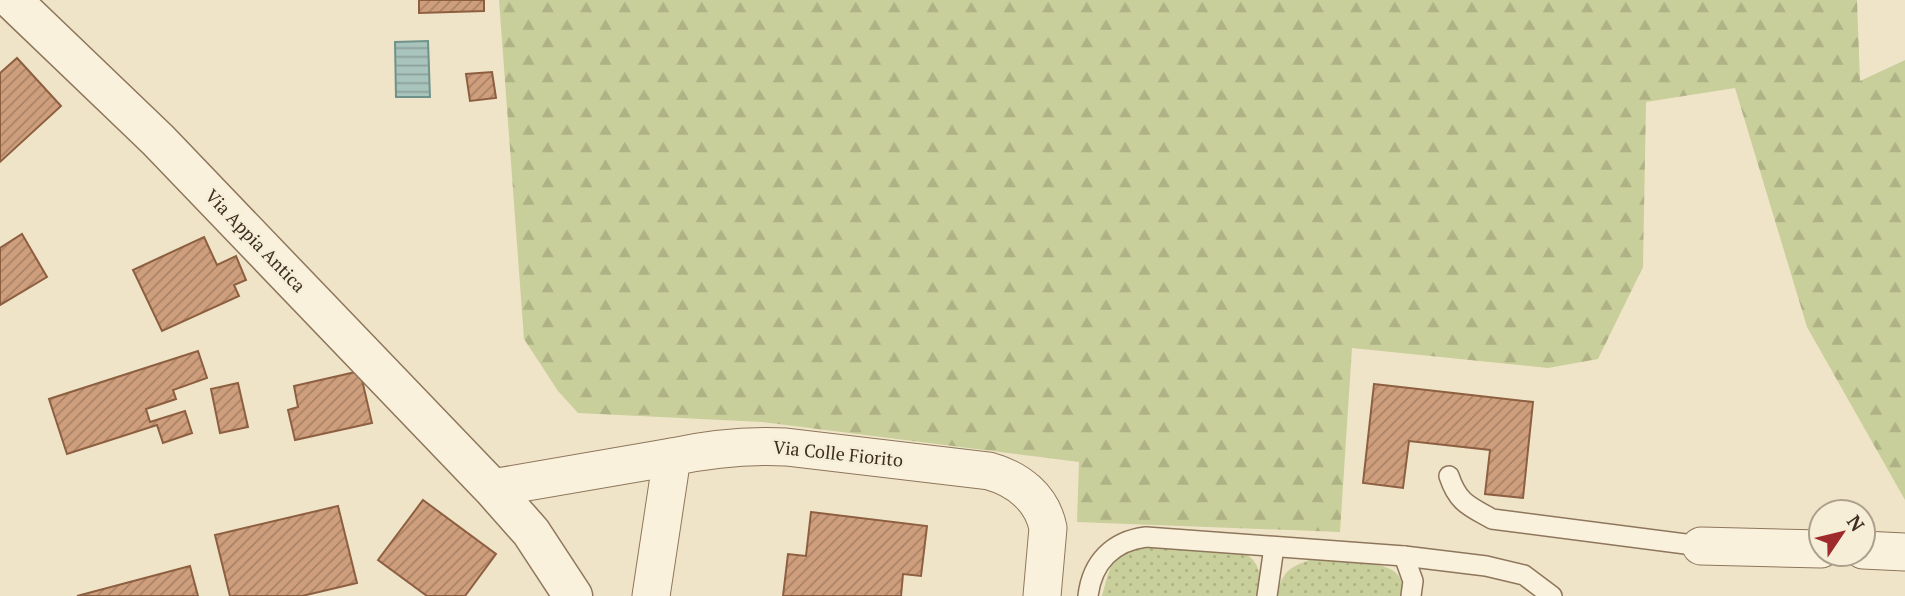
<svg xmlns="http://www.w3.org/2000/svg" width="1905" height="596" viewBox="0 0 1905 596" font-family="'PT Serif',serif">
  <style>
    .grass { fill: url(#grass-dots) }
    .forest { fill: url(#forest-firs) }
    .water { fill: url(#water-rules); stroke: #6f938a; stroke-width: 2 }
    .building { fill: url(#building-hatch); stroke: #8d5f41; stroke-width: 2 }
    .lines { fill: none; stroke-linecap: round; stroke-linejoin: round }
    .service-casing { stroke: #8d765c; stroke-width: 22 }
    .minor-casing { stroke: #8d765c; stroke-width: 39 }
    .tertiary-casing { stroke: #8d765c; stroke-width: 41 }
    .service { stroke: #faf1dc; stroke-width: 19 }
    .minor { stroke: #faf1dc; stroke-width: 37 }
    .tertiary { stroke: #faf1dc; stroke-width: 38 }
    .labels { text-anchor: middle; stroke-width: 5; stroke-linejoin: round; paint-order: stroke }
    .street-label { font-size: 18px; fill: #3d2e20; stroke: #f7eed8 }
  </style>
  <defs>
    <pattern id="grass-dots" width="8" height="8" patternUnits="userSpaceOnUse" patternTransform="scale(1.75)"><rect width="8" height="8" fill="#c9cf9b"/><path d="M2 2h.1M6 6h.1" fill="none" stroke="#aeb285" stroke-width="1.8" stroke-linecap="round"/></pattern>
    <pattern id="forest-firs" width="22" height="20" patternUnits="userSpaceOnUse" patternTransform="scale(1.75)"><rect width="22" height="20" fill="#c9cf9b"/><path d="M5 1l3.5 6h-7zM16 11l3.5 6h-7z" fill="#aeb285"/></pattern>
    <pattern id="water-rules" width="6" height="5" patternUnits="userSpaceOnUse" patternTransform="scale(1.75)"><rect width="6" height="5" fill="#a9c4bc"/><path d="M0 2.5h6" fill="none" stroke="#8ba098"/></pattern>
    <pattern id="building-hatch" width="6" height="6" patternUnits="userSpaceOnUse" patternTransform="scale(1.75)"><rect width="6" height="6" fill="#cf9f7d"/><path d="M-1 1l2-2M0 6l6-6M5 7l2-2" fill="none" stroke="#a98266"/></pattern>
  </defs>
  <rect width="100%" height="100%" fill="#f0e4c8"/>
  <g class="grass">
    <path d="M 1143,543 L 1240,552 C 1261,559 1262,577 1258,596 L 1102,596 C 1111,565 1110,554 1143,543 Z"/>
    <path d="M 1312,559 C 1332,561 1386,559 1398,575 C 1403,582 1403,588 1403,596 L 1276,596 C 1283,571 1288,568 1312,559 Z"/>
  </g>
  <polygon class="forest" points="499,0 1857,0 1860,81 1905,60 1905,500 1807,327 1735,88 1646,102 1643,267 1598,359 1548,368 1352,348 1340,532 1077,522 1079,462 762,422 578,413 558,391 524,339"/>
  <polygon class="water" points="428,41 430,97 396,97 395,42"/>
  <g class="building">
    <polygon points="419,0 484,0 484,11 419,13"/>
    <polygon points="17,58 61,106 0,162 0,73"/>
    <polygon points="492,72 496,98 470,101 466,74"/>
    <polygon points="22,234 47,277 0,305 0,248"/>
    <polygon points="204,237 217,265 236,256 246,280 234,285 239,296 162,331 133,270"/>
    <polygon points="198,351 207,378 173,390 176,399 146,409 150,422 185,411 192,433 163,443 157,425 67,454 49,399"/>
    <polygon points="360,371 372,423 295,440 288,410 298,407 294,386"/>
    <polygon points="238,383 248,427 220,433 211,389"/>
    <polygon points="1374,384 1533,402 1523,498 1485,494 1490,450 1409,441 1403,488 1363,483"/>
    <polygon points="423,500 496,554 465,596 427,596 378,560"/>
    <polygon points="338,506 357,583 302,596 230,596 215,535"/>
    <polygon points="811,512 927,526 921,576 903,574 901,596 783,596 788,554 806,556"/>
    <polygon points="190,566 198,596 77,596"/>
  </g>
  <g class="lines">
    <defs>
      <g id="service">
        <path d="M 1449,476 C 1458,503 1469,506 1492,519 L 1701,546"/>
        <polyline points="1404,556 1413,581 1411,596"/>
        <path d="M 1088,596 C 1092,562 1113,541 1146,537 L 1404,556 L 1486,566 L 1524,575 L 1552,596"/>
        <polyline points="1267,596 1274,547"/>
      </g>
      <g id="minor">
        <polyline points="492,488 672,457"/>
        <polyline points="1701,546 1821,549"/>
        <polyline points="1863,550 1905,552"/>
        <path d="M 651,596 L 672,457 C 709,449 747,445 786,447 L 989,471 C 1018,479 1042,498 1048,528 L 1042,596"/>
      </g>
      <polyline id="tertiary" points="12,0 158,140 492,488 531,532 573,596"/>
    </defs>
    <use href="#service" class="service-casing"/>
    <use href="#minor" class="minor-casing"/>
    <use href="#tertiary" class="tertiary-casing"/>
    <use href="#service" class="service"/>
    <use href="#minor" class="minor"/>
    <use href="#tertiary" class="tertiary"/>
  </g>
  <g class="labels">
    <g class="street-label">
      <text transform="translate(255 241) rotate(46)" y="6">Via Appia Antica</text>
      <text transform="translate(838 454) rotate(6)" y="6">Via Colle Fiorito</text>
    </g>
  </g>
  <g transform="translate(1842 533) rotate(55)"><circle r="33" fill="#f7eed8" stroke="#ada18e" stroke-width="2"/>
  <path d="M0-5L12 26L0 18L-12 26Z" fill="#9e2a2b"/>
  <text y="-10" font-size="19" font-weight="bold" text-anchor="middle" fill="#3d2e20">N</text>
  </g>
</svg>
